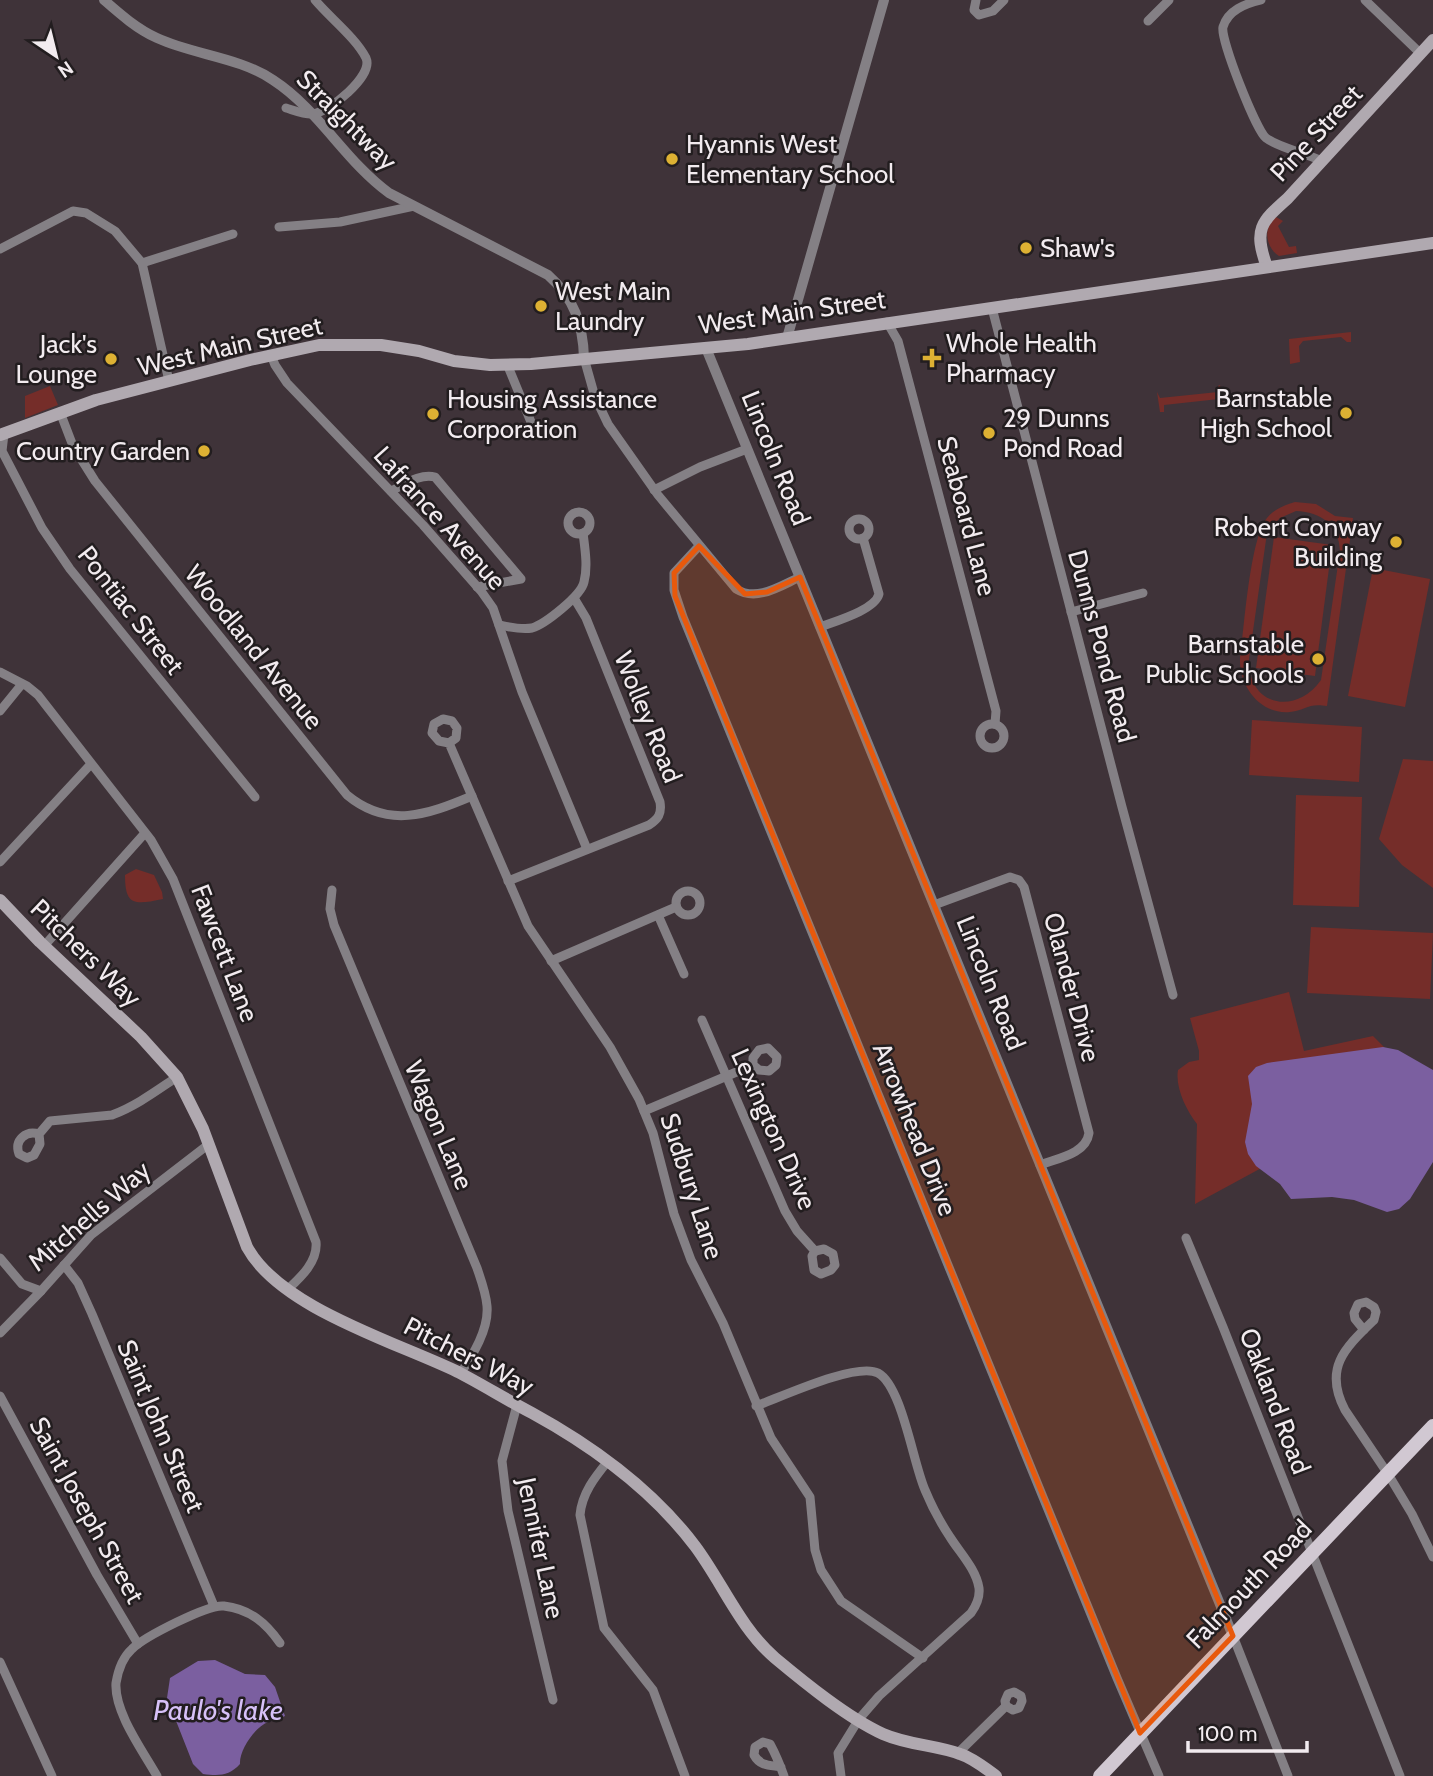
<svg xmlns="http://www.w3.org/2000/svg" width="1433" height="1776" viewBox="0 0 1433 1776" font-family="Cabin,sans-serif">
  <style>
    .green { fill: #752d29; fill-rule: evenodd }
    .water { fill: #7b5fa0 }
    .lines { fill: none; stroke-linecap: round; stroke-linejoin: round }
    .minor { stroke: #848085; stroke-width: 9 }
    .tertiary { stroke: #848085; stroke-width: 10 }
    .secondary { stroke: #b0a9b0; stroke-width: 12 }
    .primary { stroke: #d1c8d2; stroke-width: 14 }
    .marked { fill: #e8590c; fill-opacity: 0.2; stroke: #e8590c; stroke-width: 5; stroke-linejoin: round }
    .poi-dot { fill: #ddb133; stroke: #221d1f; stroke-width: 2.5 }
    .labels { text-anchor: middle; stroke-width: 5; stroke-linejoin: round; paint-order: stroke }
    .street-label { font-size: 26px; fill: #f2ebef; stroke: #221d1f }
    .poi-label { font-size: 26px; fill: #f2ebef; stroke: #221d1f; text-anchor: start }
    .water-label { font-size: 28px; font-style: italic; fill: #d7c1f8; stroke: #221d1f }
  </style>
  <rect width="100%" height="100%" fill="#3f3339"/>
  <g class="green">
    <path d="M 1276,217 L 1283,221 L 1278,226 L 1289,247 L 1296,246 L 1297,253 L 1279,256 C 1266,248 1262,227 1276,217 Z"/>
    <polygon points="1351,332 1351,342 1347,342 1341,337 1303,341 1299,346 1300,362 1290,364 1289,339"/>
    <polygon points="1220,385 1223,405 1220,405 1219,399 1164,405 1164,412 1160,412 1157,392 1160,398 1218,392 1218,386"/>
    <polygon points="50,386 58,405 25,418 25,396"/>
    <path d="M 1295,502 L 1316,504 L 1335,516 L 1353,518 L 1327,706 C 1307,703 1307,710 1290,712 C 1260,715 1239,686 1240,659 C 1244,629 1250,538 1267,518 C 1274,509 1285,505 1295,502 ZM 1296,511 C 1321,512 1339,525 1340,551 L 1321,680 C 1295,717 1247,705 1249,659 L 1267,533 L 1280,518 Z"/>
    <polygon points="1274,537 1332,545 1315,676 1256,668"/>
    <polygon points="1373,568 1430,579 1405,707 1348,696"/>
    <polygon points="1252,720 1362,727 1359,782 1249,775"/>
    <polygon points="1403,759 1433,761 1433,888 1402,865 1379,839"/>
    <polygon points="1296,795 1362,797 1359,907 1293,905"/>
    <path d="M 136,869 L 154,875 L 162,892 L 163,899 C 134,905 125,906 125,875 Z"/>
    <polygon points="1311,927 1433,933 1430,999 1307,993"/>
    <path d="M 1289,992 L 1304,1051 L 1373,1036 L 1433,1096 L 1278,1159 L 1195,1204 L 1197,1124 C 1186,1110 1175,1087 1178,1070 L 1189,1062 L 1199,1060 L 1199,1051 L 1190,1018 Z"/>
  </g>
  <g class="water">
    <polygon points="1383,1047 1398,1050 1433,1070 1433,1162 1410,1199 1399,1209 1387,1212 1354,1200 1332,1197 1291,1199 1280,1184 1256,1166 1248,1154 1245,1142 1252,1104 1248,1076 1256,1067 1267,1063"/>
    <path d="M 215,1660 L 245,1674 L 265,1675 L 275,1687 L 285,1716 C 279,1719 274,1720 268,1722 C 255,1727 239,1750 240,1764 C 229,1776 219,1776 203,1774 L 193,1764 L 167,1698 L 170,1678 L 198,1661 Z"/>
  </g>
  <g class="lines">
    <g class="minor">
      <polyline points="976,0 974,10 979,15 993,11 1004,0"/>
      <path d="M 1261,0 C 1245,4 1228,10 1223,27 C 1220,39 1256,130 1266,138 C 1279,148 1306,153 1322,161"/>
      <polyline points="1365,0 1420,53"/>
      <polyline points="1148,21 1169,0"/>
      <path d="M 286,108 C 293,110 305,115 313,114 C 329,112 374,76 366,58 C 356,38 329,17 315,0"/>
      <polyline points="279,227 340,222 414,206"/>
      <polyline points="0,249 73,211 86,213 115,231 142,263 169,381"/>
      <polyline points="142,263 233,234"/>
      <polyline points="992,308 1122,807 1173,995"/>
      <polyline points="887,322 898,341 996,711 995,724"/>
      <polyline points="271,355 275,365 287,383 423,525 481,591 493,608 522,692 587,849"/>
      <path d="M 584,358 L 595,397 L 608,424 L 658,495 L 736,589 C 757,602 780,586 800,577"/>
      <polyline points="507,364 531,422"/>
      <path d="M 60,412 L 73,446 L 95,481 L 347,795 C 388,829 427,815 472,796"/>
      <polyline points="4,434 2,451 42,528 70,569 255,797"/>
      <polyline points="654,490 700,467 747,449"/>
      <path d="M 391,491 C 404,485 420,473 435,477 L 521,579 L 477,587"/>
      <circle cx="579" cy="523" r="11"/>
      <circle cx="859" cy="529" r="10"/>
      <polyline points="699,546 674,573 674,590 683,617 1117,1678 1159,1776"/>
      <polyline points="1071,612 1143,593"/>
      <path d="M 499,625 C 509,627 521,630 532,628 C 545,624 581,596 584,582 C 588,567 585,549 583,533"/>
      <path d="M 820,627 C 836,621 875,610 879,594 L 863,538"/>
      <path d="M 0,672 L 27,686 L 38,695 L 151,840 L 173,879 L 316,1242 C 318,1262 300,1278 287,1290"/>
      <polyline points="0,711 22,684"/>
      <circle cx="992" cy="736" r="12"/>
      <polyline points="449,743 456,738 457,728 452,721 443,719 434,724 432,733 439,741 449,743 528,926 610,1047 639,1099 653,1133 674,1214 691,1260 723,1323 771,1438 810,1497 815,1550 821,1570 841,1601 923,1658"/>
      <polyline points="0,862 91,764"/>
      <path d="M 508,881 L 649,825 C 658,819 662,814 660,802 L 586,618 L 574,598"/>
      <path d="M 332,890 L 330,909 L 334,925 L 477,1268 C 481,1280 486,1293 487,1306 C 489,1329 473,1355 460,1374"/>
      <circle cx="688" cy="903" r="12"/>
      <path d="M 934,905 L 1010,877 L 1019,880 L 1024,887 L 1089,1133 C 1086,1154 1058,1158 1040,1165"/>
      <polyline points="658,915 684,974"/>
      <polyline points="44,946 145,833"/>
      <polyline points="551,961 676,907"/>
      <polyline points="702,1020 785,1211 797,1231 815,1251 812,1256 814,1270 821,1274 831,1270 835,1265 833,1254 824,1249 815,1251"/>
      <polyline points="644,1111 753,1065 753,1058 759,1050 768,1048 777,1057 776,1065 769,1071 759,1070 753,1065"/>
      <path d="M 39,1134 C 26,1130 14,1140 19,1154 L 27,1158 L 34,1155 L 40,1144 L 39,1134 L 50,1121 L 112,1115 C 136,1106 156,1091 177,1077"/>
      <polyline points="1186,1238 1223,1327 1400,1776"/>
      <polyline points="0,1258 22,1284 41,1291 91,1235 209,1144"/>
      <polyline points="64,1265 78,1283 92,1314 214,1606"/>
      <path d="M 1364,1330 L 1355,1319 L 1354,1313 L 1358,1304 L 1366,1302 L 1374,1307 L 1376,1312 L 1374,1320 C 1345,1348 1323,1368 1345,1410 L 1388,1474 L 1412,1514 L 1433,1557"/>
      <polyline points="0,1333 41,1291"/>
      <polyline points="0,1396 97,1575 138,1644"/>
      <polyline points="517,1405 502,1461 508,1511 553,1700"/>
      <path d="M 756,1406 C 781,1397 856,1362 878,1373 C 902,1386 913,1463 925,1490 C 932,1507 940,1522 950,1537 C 960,1553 976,1569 979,1588 C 980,1597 976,1606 971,1613 L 879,1696 L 859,1719 L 838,1753 L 841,1776"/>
      <path d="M 608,1461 C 595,1477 582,1493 580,1515 L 604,1628 L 653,1690 L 685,1776"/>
      <polyline points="1233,1636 1288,1776"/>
      <polyline points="0,1662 52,1776"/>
      <polyline points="958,1753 1006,1706 1005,1701 1008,1694 1014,1692 1021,1696 1022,1701 1019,1708 1013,1710 1006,1706"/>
      <path d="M 781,1767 C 769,1765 760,1766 754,1755 L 755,1747 L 763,1742 L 770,1744 C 776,1755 780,1765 784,1776"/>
      <path d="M 157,1776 C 143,1751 114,1712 116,1683 C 118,1671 123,1657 132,1649 C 144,1637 208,1604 224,1606 C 250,1609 266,1623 280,1643"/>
    </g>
    <g class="tertiary">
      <path d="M 104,0 C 120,14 137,29 157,38 C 194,55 239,57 273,80 C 319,110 345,161 389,193 L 548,275 C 574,298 583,324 584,358"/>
      <polyline points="787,338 884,0"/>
      <polyline points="706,348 1233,1636"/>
    </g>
    <g class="secondary">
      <path d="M 1267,267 C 1253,229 1261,222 1288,198 L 1433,40"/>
      <polyline points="0,435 96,400 250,360 319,345 381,345 419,351 454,361 490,365 531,364 748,344 1433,243"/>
      <path d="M 0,900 L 40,942 L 141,1037 L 177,1077 L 203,1129 L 247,1247 C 280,1308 396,1342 458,1372 C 483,1385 507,1400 532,1413 C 594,1447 652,1489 695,1546 C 722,1582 740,1628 775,1658 C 805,1683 848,1718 883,1734 C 908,1745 935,1745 960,1754 C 973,1758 985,1768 996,1776"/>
    </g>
    <polyline class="primary" points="1100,1776 1433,1426"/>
  </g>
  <path class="marked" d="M 699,546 L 745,594 L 767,592 L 800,577 L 1233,1636 L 1140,1733 L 675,596 L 674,573 Z"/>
  <g class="poi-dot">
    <circle cx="672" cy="159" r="7"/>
    <circle cx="1026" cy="248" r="7"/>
    <circle cx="541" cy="306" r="7"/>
    <path d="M928.5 347.5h7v7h7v7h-7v7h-7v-7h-7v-7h7z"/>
    <circle cx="111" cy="359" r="7"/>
    <circle cx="1346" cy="413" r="7"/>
    <circle cx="433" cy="414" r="7"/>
    <circle cx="989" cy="433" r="7"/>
    <circle cx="204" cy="451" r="7"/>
    <circle cx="1396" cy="542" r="7"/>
    <circle cx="1318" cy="659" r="7"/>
  </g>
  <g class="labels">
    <g class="street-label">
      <text transform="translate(347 120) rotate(45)" y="9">Straightway</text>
      <text transform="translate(1316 133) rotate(-47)" y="9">Pine Street</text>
      <text transform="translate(792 312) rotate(-8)" y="9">West Main Street</text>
      <text transform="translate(230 346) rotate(-13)" y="9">West Main Street</text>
      <text transform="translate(776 458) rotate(68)" y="9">Lincoln Road</text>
      <text transform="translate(967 516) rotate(75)" y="9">Seaboard Lane</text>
      <text transform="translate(440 518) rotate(48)" y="9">Lafrance Avenue</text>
      <text transform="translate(131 610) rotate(52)" y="9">Pontiac Street</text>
      <text transform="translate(1102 646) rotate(75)" y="9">Dunns Pond Road</text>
      <text transform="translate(254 647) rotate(51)" y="9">Woodland Avenue</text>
      <text transform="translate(648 717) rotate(68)" y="9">Wolley Road</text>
      <text transform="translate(86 953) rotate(44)" y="9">Pitchers Way</text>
      <text transform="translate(225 953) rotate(69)" y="9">Fawcett Lane</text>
      <text transform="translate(991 983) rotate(68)" y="9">Lincoln Road</text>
      <text transform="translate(1072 987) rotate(75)" y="9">Olander Drive</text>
      <text transform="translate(439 1125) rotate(67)" y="9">Wagon Lane</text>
      <text transform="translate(774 1129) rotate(66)" y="9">Lexington Drive</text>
      <text transform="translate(915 1129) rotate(68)" y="9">Arrowhead Drive</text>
      <text transform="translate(692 1186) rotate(72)" y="9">Sudbury Lane</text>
      <text transform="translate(89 1216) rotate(-41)" y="9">Mitchells Way</text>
      <text transform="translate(469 1356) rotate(27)" y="9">Pitchers Way</text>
      <text transform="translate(1275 1401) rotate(69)" y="9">Oakland Road</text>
      <text transform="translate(161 1426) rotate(67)" y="9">Saint John Street</text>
      <text transform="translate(87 1510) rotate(61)" y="9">Saint Joseph Street</text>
      <text transform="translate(541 1548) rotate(78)" y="9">Jennifer Lane</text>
      <text transform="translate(1249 1584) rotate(-46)" y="9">Falmouth Road</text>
    </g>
    <g class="poi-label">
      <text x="686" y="153">Hyannis West<tspan x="686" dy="30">Elementary School</tspan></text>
      <text x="1040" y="257">Shaw's</text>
      <text x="555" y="300">West Main<tspan x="555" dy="30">Laundry</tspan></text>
      <text x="946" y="352">Whole Health<tspan x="946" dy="30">Pharmacy</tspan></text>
      <text x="97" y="353" text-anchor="end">Jack's<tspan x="97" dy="30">Lounge</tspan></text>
      <text x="1332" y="407" text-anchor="end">Barnstable<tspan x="1332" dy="30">High School</tspan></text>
      <text x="447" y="408">Housing Assistance<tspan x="447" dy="30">Corporation</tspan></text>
      <text x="1003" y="427">29 Dunns<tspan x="1003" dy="30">Pond Road</tspan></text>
      <text x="190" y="460" text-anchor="end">Country Garden</text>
      <text x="1382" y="536" text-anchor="end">Robert Conway<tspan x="1382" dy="30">Building</tspan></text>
      <text x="1304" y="653" text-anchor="end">Barnstable<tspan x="1304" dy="30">Public Schools</tspan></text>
    </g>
    <g class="water-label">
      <text x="218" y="1720">Paulo's lake</text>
    </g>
  </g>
  <g transform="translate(56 56) rotate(145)" stroke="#221d1f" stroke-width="5" paint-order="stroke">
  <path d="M0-5L12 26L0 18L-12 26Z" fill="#f2ebef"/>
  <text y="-10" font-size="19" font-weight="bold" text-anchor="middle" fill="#f2ebef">N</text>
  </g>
  <path d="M1188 1741v10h119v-10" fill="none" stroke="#f2ebef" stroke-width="3.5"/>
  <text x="1198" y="1741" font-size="21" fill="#f2ebef" stroke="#221d1f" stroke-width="5" paint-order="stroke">100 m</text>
</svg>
